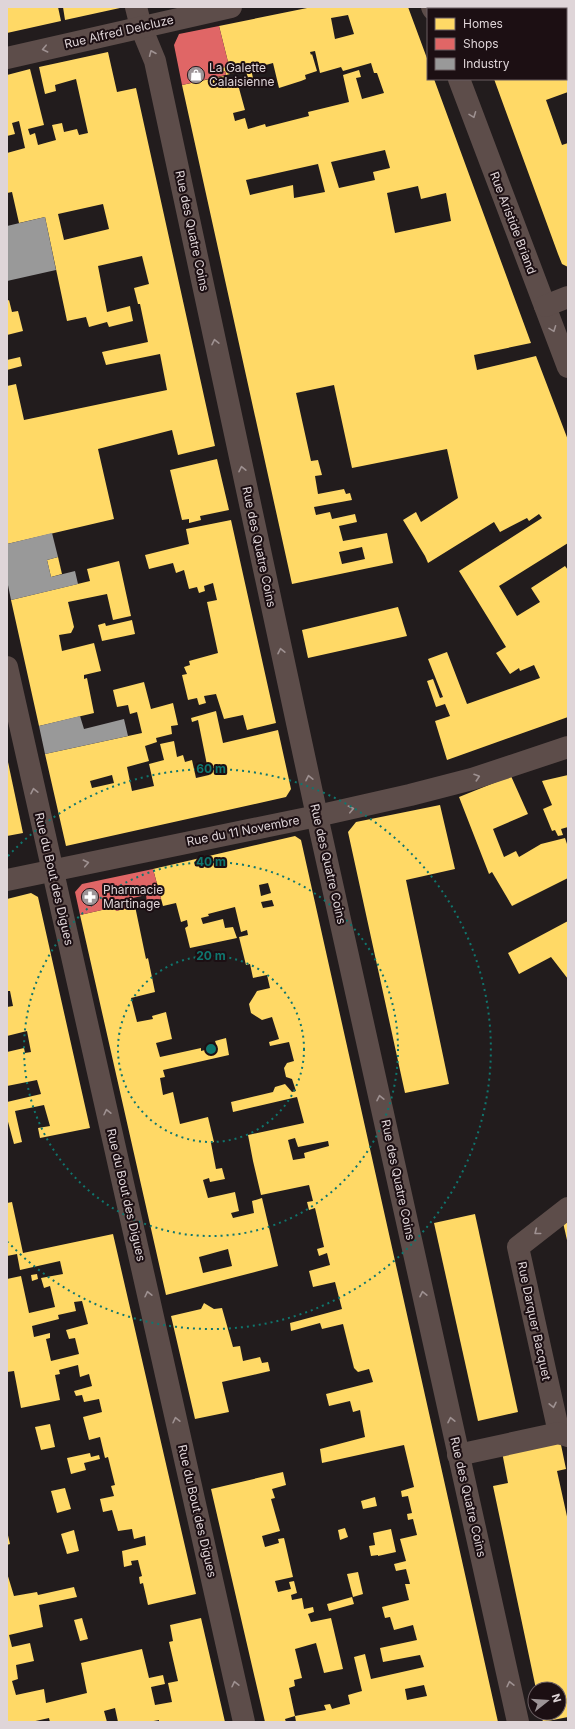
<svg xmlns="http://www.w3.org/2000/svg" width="575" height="1729" viewBox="0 0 575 1729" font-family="Inter,sans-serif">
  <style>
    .homes { fill: #ffd966; fill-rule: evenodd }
    .shops { fill: #e06666 }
    .industry { fill: #999 }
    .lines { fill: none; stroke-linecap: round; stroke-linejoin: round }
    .minor { stroke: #5d4d4a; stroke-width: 22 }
    .oneway { stroke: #9e9191 }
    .ring { fill: none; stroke: #0f766e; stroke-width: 2; stroke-dasharray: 2 4 }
    .labels { text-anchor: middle; stroke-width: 4; stroke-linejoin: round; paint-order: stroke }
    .street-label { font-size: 12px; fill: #dfd5d8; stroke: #1c0f13 }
    .poi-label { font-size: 12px; fill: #dfd5d8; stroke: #1c0f13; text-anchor: start }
    .centre { fill: #0f766e; stroke: #1c0f13; stroke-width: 2 }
    .ring-label { font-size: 12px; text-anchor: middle; font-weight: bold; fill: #0f766e; stroke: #1c0f13; stroke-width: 4; stroke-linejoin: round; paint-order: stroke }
  </style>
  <rect width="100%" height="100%" fill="#221c1d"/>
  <g class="homes">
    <polygon points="7,7 58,7 61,21 7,33"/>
    <polygon points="63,7 120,7 120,8 65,20"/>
    <path d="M 312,7 L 408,7 L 428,61 L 428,79 L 434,79 L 531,343 L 474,355 L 477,370 L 536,356 L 568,440 L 568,543 L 499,586 L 517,616 L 540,602 L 531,588 L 565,566 L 568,570 L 568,717 L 447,760 L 435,721 L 450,716 L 445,704 L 436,707 L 427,681 L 433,679 L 440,698 L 443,697 L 428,659 L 447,652 L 467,704 L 540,678 L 534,665 L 520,671 L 519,668 L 510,674 L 496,653 L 506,647 L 459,571 L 542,518 L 539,514 L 529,521 L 527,518 L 500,532 L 494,522 L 428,563 L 425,556 L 403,520 L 416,512 L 421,522 L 458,498 L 447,449 L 352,468 L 334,385 L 296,393 L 311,461 L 318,460 L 322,475 L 315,476 L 318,494 L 344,489 L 346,494 L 350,493 L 352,500 L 314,507 L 316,515 L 330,512 L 332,519 L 355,514 L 357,522 L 339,526 L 343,541 L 387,533 L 393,563 L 292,584 L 182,85 L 224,76 L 227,84 L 237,81 L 245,110 L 233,113 L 235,121 L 245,118 L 248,129 L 265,124 L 266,127 L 309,116 L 308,112 L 349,102 L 343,75 L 359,70 L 361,77 L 356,78 L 362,99 L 384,93 L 377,73 L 374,73 L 371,63 L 343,71 L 341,67 L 320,73 L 315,51 L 310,52 L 311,55 L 312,54 L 317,71 L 305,75 L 306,79 L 301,81 L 279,88 L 273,63 L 251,69 L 253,78 L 248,80 L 246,70 L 226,75 L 225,71 L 223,72 L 221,68 L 229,66 L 219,26 ZM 348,15 L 354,34 L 335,39 L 331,18 ZM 385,150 L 390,168 L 373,172 L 375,180 L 339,188 L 331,162 ZM 318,164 L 325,192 L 294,198 L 293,185 L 250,195 L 246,180 ZM 418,186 L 421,199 L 446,193 L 451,221 L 395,233 L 387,193 ZM 362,547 L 365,559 L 342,564 L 339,552 Z"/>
    <polygon points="467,7 540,7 541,9 468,9"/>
    <polygon points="568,10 568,92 546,100 562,145 568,143 568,267 562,264 558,254 494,79 566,79 566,11"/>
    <path d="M 108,52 L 117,92 L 136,88 L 215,446 L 178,455 L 172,430 L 98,449 L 114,519 L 7,544 L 7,386 L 16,384 L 24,420 L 167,390 L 160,354 L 106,365 L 102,352 L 148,342 L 140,304 L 138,304 L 134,288 L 149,284 L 142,256 L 98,266 L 107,312 L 130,306 L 133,321 L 109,327 L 107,322 L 89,327 L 86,317 L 67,321 L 45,217 L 19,223 L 12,192 L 7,193 L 7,153 L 25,148 L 19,121 L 12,123 L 15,134 L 7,136 L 7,75 L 30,69 L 44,125 L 28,129 L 30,135 L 35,133 L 38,145 L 56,140 L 52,125 L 62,123 L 64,132 L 77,129 L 79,135 L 88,133 L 76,79 L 55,85 L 56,91 L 45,94 L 39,67 ZM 103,204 L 109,229 L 64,240 L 58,214 Z"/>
    <polygon points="9,300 12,312 18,311 23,331 7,335 7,301"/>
    <polygon points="20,357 22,366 7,370 7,360"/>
    <polygon points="217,459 229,510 200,516 201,520 189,523 189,519 182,520 170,470"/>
    <polygon points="231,520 276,723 247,730 243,715 224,719 216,694 204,696 206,703 199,705 197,698 188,700 182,675 187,674 184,667 190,665 189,661 218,653 207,602 217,600 213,583 204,586 205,591 199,593 197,587 189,589 184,570 176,573 173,563 149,569 145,555 189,544 186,529"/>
    <polygon points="58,557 62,574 51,577 47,560"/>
    <polygon points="119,561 131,616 113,620 107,594 68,602 74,627 71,633 59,635 62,651 94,643 101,671 84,675 84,679 87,678 94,713 39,726 11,600 90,581 87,569"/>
    <polygon points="398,607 407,636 308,658 302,630"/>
    <polygon points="132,620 135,634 102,641 98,625 105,623 106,626"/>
    <path d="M 144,682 L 151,709 L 173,703 L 178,725 L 171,726 L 172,734 L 156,738 L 157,742 L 145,746 L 149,761 L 127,767 L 132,791 L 154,786 L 149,764 L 164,760 L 160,744 L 174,741 L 177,757 L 183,755 L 185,762 L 192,760 L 196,778 L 209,775 L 198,720 L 192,722 L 191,718 L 216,711 L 223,743 L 278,730 L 291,789 L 286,797 L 66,846 L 45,754 L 142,733 L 137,712 L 130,714 L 128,705 L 117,707 L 113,690 ZM 112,775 L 114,783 L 92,788 L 90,781 Z"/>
    <polygon points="8,762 23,833 7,836 7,763"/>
    <polygon points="568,775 568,827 561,829 563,835 558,836 555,830 552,831 543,809 552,805 542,781"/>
    <polygon points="511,776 528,814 493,829 504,857 516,851 519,857 541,844 565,838 568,847 568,878 512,906 492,872 489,874 459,797"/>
    <polygon points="440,805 455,869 406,880 449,1084 405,1093 348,832 356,822"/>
    <path d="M 295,836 L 301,840 L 498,1722 L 296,1722 L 295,1716 L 326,1710 L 324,1705 L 330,1704 L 332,1709 L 350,1704 L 348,1695 L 362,1691 L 354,1657 L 365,1654 L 371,1679 L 424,1667 L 420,1655 L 383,1662 L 380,1648 L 417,1640 L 413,1625 L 394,1630 L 390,1617 L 385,1618 L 382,1607 L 409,1600 L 405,1584 L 410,1584 L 406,1569 L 396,1571 L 394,1564 L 406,1561 L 400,1539 L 417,1535 L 413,1519 L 408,1520 L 407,1514 L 412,1513 L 408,1496 L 402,1497 L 401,1491 L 414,1487 L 404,1445 L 322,1463 L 320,1449 L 365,1437 L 360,1410 L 353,1412 L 350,1401 L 329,1406 L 326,1394 L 373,1382 L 369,1369 L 358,1372 L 354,1368 L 343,1324 L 322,1329 L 320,1323 L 291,1331 L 290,1323 L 342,1309 L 335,1282 L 313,1287 L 309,1271 L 330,1265 L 327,1253 L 319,1256 L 317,1249 L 324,1247 L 315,1208 L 309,1210 L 307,1202 L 313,1201 L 309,1185 L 261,1195 L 253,1161 L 248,1135 L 304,1123 L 297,1097 L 233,1112 L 231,1102 L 273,1092 L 275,1087 L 285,1084 L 292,1092 L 296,1091 L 292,1079 L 286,1077 L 284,1068 L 287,1063 L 294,1061 L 289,1042 L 270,1046 L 269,1042 L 279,1039 L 272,1017 L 262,1020 L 251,1013 L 249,1004 L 257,991 L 270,988 L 267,975 L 253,978 L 250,964 L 246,965 L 239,937 L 248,935 L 247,930 L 241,932 L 235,907 L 208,914 L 209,916 L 201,918 L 203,924 L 223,919 L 225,928 L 233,927 L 237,938 L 190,948 L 185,928 L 188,926 L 187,920 L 181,922 L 176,903 L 163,906 L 153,869 ZM 268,883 L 271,893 L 261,896 L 259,885 ZM 272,900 L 274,906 L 263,908 L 261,902 ZM 295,1138 L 298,1147 L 328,1141 L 329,1146 L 304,1153 L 305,1158 L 293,1160 L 288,1140 ZM 424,1685 L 427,1696 L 407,1700 L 405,1689 Z"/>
    <polygon points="31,893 38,897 90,1128 40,1138 38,1128 50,1126 44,1105 15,1111 22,1142 14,1144 7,1118 7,1102 41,1094 37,1080 7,1086 7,1052 24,1048 25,1053 31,1052 27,1031 7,1036 7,1007 13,1006 10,991 7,991 7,899"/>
    <path d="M 135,906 L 146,959 L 148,958 L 155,992 L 131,998 L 137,1022 L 153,1019 L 152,1016 L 166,1012 L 172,1039 L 156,1043 L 160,1057 L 201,1048 L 201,1051 L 217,1047 L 215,1041 L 226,1038 L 229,1055 L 163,1070 L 165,1077 L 160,1078 L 163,1095 L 173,1092 L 180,1124 L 208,1117 L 214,1142 L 211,1143 L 216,1169 L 222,1168 L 225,1179 L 210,1182 L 209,1178 L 203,1180 L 208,1198 L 235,1192 L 239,1211 L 231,1213 L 233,1218 L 254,1213 L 252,1201 L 262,1198 L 278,1266 L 166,1295 L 80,915 L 115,907 L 116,911 ZM 228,1249 L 232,1266 L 203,1273 L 199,1257 Z"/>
    <polygon points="568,921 568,979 551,957 519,974 508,953"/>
    <path d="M 12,1202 L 23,1253 L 113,1234 L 196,1594 L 148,1605 L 143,1583 L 140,1584 L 139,1577 L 142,1576 L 138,1560 L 131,1561 L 132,1565 L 124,1567 L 122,1551 L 146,1545 L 145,1536 L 134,1539 L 132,1529 L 118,1531 L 112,1510 L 103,1512 L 100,1499 L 114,1496 L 111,1486 L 115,1485 L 108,1457 L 105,1458 L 100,1437 L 89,1440 L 83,1417 L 102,1412 L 99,1399 L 84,1402 L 82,1395 L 76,1396 L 74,1391 L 92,1386 L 89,1374 L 80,1377 L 78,1365 L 59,1370 L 60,1374 L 55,1375 L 60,1400 L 21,1408 L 14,1371 L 7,1372 L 7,1328 L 8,1328 L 7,1279 L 21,1276 L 29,1313 L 55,1307 L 50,1286 L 44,1288 L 41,1278 L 63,1274 L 60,1261 L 20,1270 L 17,1254 L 7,1256 L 7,1203 ZM 82,1301 L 88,1324 L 66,1330 L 69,1339 L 75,1338 L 79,1354 L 51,1361 L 46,1339 L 50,1338 L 50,1333 L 34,1337 L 32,1326 L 59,1319 L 58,1315 L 76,1311 L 74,1302 Z"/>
    <polygon points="475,1214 518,1412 478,1421 434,1223"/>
    <polygon points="568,1217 568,1240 567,1240 562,1218"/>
    <polygon points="37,1274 38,1279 32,1281 31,1275"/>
    <polygon points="204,1303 214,1309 222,1308 233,1347 240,1346 243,1361 260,1357 262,1363 268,1362 270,1371 222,1382 229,1412 195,1419 171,1316 201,1309"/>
    <polygon points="50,1424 55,1447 41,1450 35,1427"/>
    <polygon points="560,1440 566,1469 557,1471 568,1521 568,1717 543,1722 541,1713 559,1713 559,1689 536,1689 493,1486 508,1483 502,1452"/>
    <polygon points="90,1453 91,1457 99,1455 100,1459 84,1463 86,1470 71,1474 67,1458"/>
    <polygon points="283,1472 286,1485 272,1489 275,1498 271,1499 280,1531 262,1536 265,1547 279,1543 278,1539 284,1538 285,1542 293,1577 275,1581 278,1592 291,1589 289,1582 294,1581 297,1593 291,1595 292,1600 302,1598 304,1609 313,1607 314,1612 308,1614 311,1622 331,1618 343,1669 324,1673 316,1643 295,1649 302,1678 294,1680 295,1686 289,1688 295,1716 285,1719 286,1722 265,1722 211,1489"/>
    <polygon points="65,1488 71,1509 57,1513 51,1491"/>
    <polygon points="375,1497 377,1506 363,1509 361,1501"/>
    <polygon points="345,1528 348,1537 340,1540 338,1530"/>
    <polygon points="391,1529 396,1552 378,1556 378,1555 371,1556 369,1546 375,1545 373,1533"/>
    <polygon points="74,1530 79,1551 67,1554 61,1534"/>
    <polygon points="7,1531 10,1544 7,1545"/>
    <polygon points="358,1572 363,1594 353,1597 347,1574"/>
    <polygon points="7,1573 14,1596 37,1592 38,1595 74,1587 77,1597 39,1605 43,1627 9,1635 12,1647 30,1643 34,1661 16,1665 18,1679 12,1681 16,1695 44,1689 46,1703 87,1693 81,1663 142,1649 149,1678 163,1675 165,1684 151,1687 155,1705 172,1702 168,1683 178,1681 169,1642 173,1641 170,1625 201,1618 225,1722 159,1722 159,1720 148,1722 118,1722 115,1708 104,1711 107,1722 50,1722 49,1718 31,1722 7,1722"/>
    <polygon points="352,1597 354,1604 329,1611 327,1604"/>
    <polygon points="82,1618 88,1639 80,1641 74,1620"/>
  </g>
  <g class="shops">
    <polygon points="219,26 229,66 221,68 223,72 225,71 226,75 182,85 174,45 179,34"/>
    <polygon points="153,869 161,899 147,903 146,895 133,898 135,906 116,911 115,907 80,915 75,892 82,884"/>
  </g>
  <g class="industry">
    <polygon points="45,217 56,270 7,281 7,226"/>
    <polygon points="52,533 58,557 47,560 51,577 75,571 78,584 11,600 7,580 7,544"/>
    <polygon points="80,716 84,729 124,719 128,736 45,754 39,726"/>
  </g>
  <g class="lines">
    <g class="minor">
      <polyline points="136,7 141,27 155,61 317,816 518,1722"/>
      <polyline points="432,7 433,9"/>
      <polyline points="7,58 231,7"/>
      <polyline points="459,79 568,367"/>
      <polyline points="545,306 568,297"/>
      <polyline points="7,667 244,1722"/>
      <polyline points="7,880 317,816 410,795 472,779 568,747"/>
      <polyline points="568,1208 518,1247 559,1433 568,1436"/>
      <polyline points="458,1455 559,1433"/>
    </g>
  </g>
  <defs><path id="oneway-chevron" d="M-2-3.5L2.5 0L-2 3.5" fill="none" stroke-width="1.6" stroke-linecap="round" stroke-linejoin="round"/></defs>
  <g class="oneway">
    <use href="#oneway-chevron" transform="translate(45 49) rotate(167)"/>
    <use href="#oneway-chevron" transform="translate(152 53) rotate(-113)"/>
    <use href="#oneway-chevron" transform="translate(473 115) rotate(69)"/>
    <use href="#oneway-chevron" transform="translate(553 329) rotate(69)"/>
    <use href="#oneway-chevron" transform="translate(215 342) rotate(-102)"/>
    <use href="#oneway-chevron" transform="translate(242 469) rotate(-102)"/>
    <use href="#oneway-chevron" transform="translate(281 651) rotate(-102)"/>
    <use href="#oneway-chevron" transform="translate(477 777) rotate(-18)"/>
    <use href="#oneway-chevron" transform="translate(309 778) rotate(-102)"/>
    <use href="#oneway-chevron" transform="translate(34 791) rotate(-102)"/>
    <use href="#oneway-chevron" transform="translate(351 809) rotate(-13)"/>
    <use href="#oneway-chevron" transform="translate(86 863) rotate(-12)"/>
    <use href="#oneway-chevron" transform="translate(380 1098) rotate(-102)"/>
    <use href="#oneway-chevron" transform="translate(107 1112) rotate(-103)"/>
    <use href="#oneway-chevron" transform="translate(537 1232) rotate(142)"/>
    <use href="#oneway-chevron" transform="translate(148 1294) rotate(-103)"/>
    <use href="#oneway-chevron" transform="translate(423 1294) rotate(-102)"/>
    <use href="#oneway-chevron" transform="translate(553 1405) rotate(78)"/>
    <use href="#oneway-chevron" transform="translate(176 1420) rotate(-103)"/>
    <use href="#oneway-chevron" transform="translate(451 1420) rotate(-102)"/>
    <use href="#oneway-chevron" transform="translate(235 1684) rotate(-103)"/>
    <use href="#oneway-chevron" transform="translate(510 1684) rotate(-103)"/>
  </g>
  <g class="ring">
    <circle cx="211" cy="1049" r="93"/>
    <circle cx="211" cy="1049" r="187"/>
    <path d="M8 856A280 280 0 1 1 8 1242"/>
  </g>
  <defs>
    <symbol id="shop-disc" viewBox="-11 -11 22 22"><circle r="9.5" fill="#9d9497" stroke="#1c0f13"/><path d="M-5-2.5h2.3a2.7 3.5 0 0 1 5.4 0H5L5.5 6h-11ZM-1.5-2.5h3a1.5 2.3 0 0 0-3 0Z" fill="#fff"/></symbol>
    <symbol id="pharmacy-disc" viewBox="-11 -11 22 22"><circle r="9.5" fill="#9d9497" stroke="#1c0f13"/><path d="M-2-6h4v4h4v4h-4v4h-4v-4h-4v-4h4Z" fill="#fff"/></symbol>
  </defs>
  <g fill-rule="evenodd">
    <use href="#shop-disc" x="186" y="65" width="20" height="20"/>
    <use href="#pharmacy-disc" x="80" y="887" width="20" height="20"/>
  </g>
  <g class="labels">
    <g class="street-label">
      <text transform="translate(119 32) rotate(-13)" y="4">Rue Alfred Delcluze</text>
      <text transform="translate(513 223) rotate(69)" y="4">Rue Aristide Briand</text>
      <text transform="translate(192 231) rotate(78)" y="4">Rue des Quatre Coins</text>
      <text transform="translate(259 547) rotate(78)" y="4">Rue des Quatre Coins</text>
      <text transform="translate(243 831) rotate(-11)" y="4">Rue du 11 Novembre</text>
      <text transform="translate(328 864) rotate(77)" y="4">Rue des Quatre Coins</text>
      <text transform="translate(54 879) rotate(77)" y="4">Rue du Bout des Digues</text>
      <text transform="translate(398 1180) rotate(78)" y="4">Rue des Quatre Coins</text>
      <text transform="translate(126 1195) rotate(77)" y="4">Rue du Bout des Digues</text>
      <text transform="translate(534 1321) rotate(78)" y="4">Rue Darquer Bacquet</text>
      <text transform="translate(468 1497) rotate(77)" y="4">Rue des Quatre Coins</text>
      <text transform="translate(197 1511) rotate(77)" y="4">Rue du Bout des Digues</text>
    </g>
    <g class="poi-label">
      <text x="209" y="72">La Galette<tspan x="209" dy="14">Calaisienne</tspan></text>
      <text x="103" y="894">Pharmacie<tspan x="103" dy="14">Martinage</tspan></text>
    </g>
  </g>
  <circle cx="211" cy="1049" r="6" class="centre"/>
  <g class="ring-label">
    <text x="211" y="773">60 m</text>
    <text x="211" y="866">40 m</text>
    <text x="211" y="960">20 m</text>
  </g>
  <rect width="575" height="1729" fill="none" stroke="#dfd5d8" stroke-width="16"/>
  <rect x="427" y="8" width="140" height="72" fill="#1c0f13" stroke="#6a5e62"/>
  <rect x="435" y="18" width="20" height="12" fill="#ffd966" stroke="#6a5e62"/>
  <text x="463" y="28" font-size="12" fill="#dfd5d8">Homes</text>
  <rect x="435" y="38" width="20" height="12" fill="#e06666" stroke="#6a5e62"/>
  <text x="463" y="48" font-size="12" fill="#dfd5d8">Shops</text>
  <rect x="435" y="58" width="20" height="12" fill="#999999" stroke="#6a5e62"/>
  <text x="463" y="68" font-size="12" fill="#dfd5d8">Industry</text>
  <g transform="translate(547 1701) rotate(73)"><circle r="19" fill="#1c0f13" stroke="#6a5e62"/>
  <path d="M0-3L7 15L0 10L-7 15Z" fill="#9d9497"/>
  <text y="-6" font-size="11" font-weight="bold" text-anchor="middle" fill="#dfd5d8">N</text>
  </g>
</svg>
